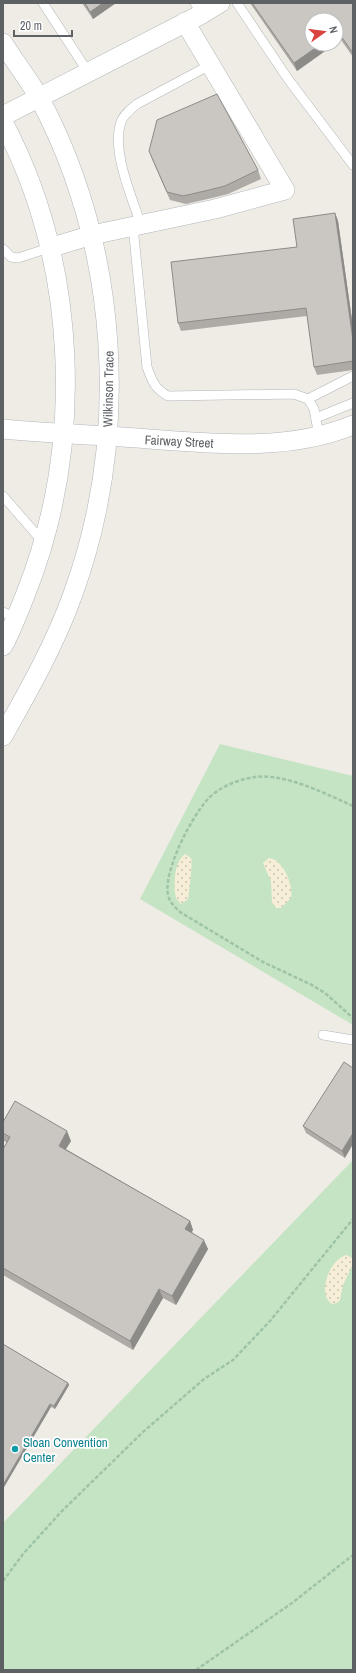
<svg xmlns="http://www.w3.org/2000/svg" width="356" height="1673" viewBox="0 0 356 1673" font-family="'Archivo Narrow',sans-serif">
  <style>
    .grass { fill: #c5e4c4 }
    .sand { fill: url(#sand-dots) }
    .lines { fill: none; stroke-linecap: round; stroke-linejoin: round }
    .service-casing { stroke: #b2b6b9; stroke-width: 10 }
    .minor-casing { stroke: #b2b6b9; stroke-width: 20 }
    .path { stroke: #9ec4a7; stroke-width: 2.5; stroke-dasharray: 4 2; stroke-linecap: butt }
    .service { stroke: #fff; stroke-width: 9 }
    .minor { stroke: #fff; stroke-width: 19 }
    .wall { fill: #aeaba7 }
    .shaded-wall { fill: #8d8b88 }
    .building { fill: #cac7c2; stroke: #8d8b88 }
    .culture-dot { fill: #0f9aa8; stroke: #fff; stroke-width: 1.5 }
    .labels { text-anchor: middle; stroke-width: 3.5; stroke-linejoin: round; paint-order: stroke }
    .street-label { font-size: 13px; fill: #5d6164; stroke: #fff }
    .culture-label { font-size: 13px; fill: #0d838f; stroke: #fff; text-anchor: start }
  </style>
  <defs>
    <pattern id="sand-dots" width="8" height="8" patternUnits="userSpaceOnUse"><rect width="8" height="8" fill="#f7eed7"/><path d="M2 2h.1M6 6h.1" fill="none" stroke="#cbc4b2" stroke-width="1.8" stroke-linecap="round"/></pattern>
  </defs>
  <rect width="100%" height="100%" fill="#eeece5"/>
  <g class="grass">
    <polygon points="220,744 353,776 353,1025 140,899"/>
    <polygon points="353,1160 353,1670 3,1670 3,1523"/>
  </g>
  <g class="sand">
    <path d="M 185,854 L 191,858 C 193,862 189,892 188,899 L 181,904 L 176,898 C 173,886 174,862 185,854 Z"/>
    <path d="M 269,858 C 283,859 294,886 291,898 L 281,908 L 276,908 L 272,902 L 271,881 L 263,863 Z"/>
    <path d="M 347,1255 L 352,1258 L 353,1264 L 343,1285 L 340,1300 L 337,1303 L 332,1304 C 316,1294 330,1258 347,1255 Z"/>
  </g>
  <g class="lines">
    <defs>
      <g id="service">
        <polyline points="43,3 88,72"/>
        <polyline points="195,3 202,14"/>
        <polyline points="237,3 288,79 353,165"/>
        <path d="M 141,225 C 132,197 111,151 121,122 C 123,115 131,109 137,104 L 210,65"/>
        <path d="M 133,226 L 147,367 C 152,381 155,389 168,396 L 294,394 L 308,399 L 314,409 L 319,436"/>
        <polyline points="3,249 11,257 18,258 49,248"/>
        <polyline points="308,399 353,376"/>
        <polyline points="316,418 353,403"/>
        <polyline points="3,496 43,542"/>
        <polyline points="3,612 16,618"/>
        <polyline points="323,1035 353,1040"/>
      </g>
      <g id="minor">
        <path d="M 3,43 C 15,62 29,80 40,99 C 119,249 131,434 73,594 C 55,644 29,690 3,736"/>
        <polyline points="3,116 202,14 220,3"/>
        <path d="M 3,122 C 78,264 85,444 26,593 C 19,611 12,629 3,646"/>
        <polyline points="49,248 92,235 215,209 285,190 185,22"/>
        <path d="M 3,429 C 47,433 92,435 137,438 C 207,443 286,453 353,425"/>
      </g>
    </defs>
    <use href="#service" class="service-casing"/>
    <use href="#minor" class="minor-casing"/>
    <g class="path">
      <path d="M 353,806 C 326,794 285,773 255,777 C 239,779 219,787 208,799 C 192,816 163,871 168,895 C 170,903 175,907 180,912 L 263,962 L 312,985 L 325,993 L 353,1018"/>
      <polyline points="3,1581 23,1554 62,1511 143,1432 204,1379 233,1360 270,1321 353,1219"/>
      <polyline points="196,1670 292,1603 353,1555"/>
    </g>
    <use href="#service" class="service"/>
    <use href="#minor" class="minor"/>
  </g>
  <g class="wall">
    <polygon points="82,3 116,3 93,19"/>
    <polygon points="250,3 353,3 353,57 341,40 312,44 335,44 297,71"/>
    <polygon points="149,151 258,170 261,179 228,194 212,198 186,204 170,200 152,159"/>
    <polygon points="335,213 338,221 353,327 353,370 317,375 314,367 307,316 181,331 178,323 297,247"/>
    <polygon points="353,1068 345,1158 306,1133 303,1126"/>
    <polygon points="3,1122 71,1141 66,1149 190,1221 193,1230 192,1232 208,1249 176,1305 163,1298 133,1350 3,1275 3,1149 7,1143 3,1140"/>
    <polygon points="3,1344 68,1383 69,1385 55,1409 51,1407"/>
  </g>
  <g class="shaded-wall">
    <polygon points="103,3 116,3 93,19 90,12"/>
    <polygon points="338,32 341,40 336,44 336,33"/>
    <polygon points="321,44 335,44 297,71 294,63"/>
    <polygon points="335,213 338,221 353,327 353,340"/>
    <polygon points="67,1131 71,1141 62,1155 59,1146"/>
    <polygon points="353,1133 353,1144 345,1158 342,1151"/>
    <polygon points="190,1221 193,1230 188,1238 185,1229"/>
    <polygon points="204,1240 208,1249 176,1305 172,1296"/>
    <polygon points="159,1289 163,1298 133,1350 130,1341"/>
    <polygon points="68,1383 69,1385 55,1409 54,1406"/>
    <polygon points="50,1404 51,1407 3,1489 3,1485"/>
  </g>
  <g class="building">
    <polygon points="85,3 103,3 90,12"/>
    <polygon points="252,3 353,3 353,53 338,32 336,33 336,20 312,20 312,44 321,44 294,63"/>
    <polygon points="217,94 258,170 225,186 209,190 183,196 167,192 149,151 157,120"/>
    <polygon points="335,213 353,340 353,361 314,367 306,308 178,323 171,262 297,247 293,219"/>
    <polygon points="344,1062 353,1068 353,1133 342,1151 303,1126"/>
    <polygon points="15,1101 67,1131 59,1146 190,1221 185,1229 204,1240 172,1296 159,1289 130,1341 3,1268 3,1149 10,1137 3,1133 3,1122"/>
    <polygon points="3,1344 68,1383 54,1406 50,1404 3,1485"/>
  </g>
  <circle class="culture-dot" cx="15" cy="1449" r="4"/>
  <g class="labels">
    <g class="street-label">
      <text transform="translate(108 389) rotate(-89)" y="5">Wilkinson Trace</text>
      <text transform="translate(179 441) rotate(3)" y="5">Fairway Street</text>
    </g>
    <g class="culture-label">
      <text x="23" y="1447">Sloan Convention<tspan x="23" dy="15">Center</tspan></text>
    </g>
  </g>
  <rect width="356" height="1673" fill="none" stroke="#5d6164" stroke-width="8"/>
  <g transform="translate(324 32) rotate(76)"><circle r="19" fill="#ffffff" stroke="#bec0c1"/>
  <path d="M0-3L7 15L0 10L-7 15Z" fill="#db433e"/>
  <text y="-6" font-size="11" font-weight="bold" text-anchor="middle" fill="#5d6164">N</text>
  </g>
  <path d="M14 30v6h58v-6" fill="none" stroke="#5d6164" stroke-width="2"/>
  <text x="20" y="30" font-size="12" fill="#5d6164" stroke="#ffffff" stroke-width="3" paint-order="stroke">20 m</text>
</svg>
